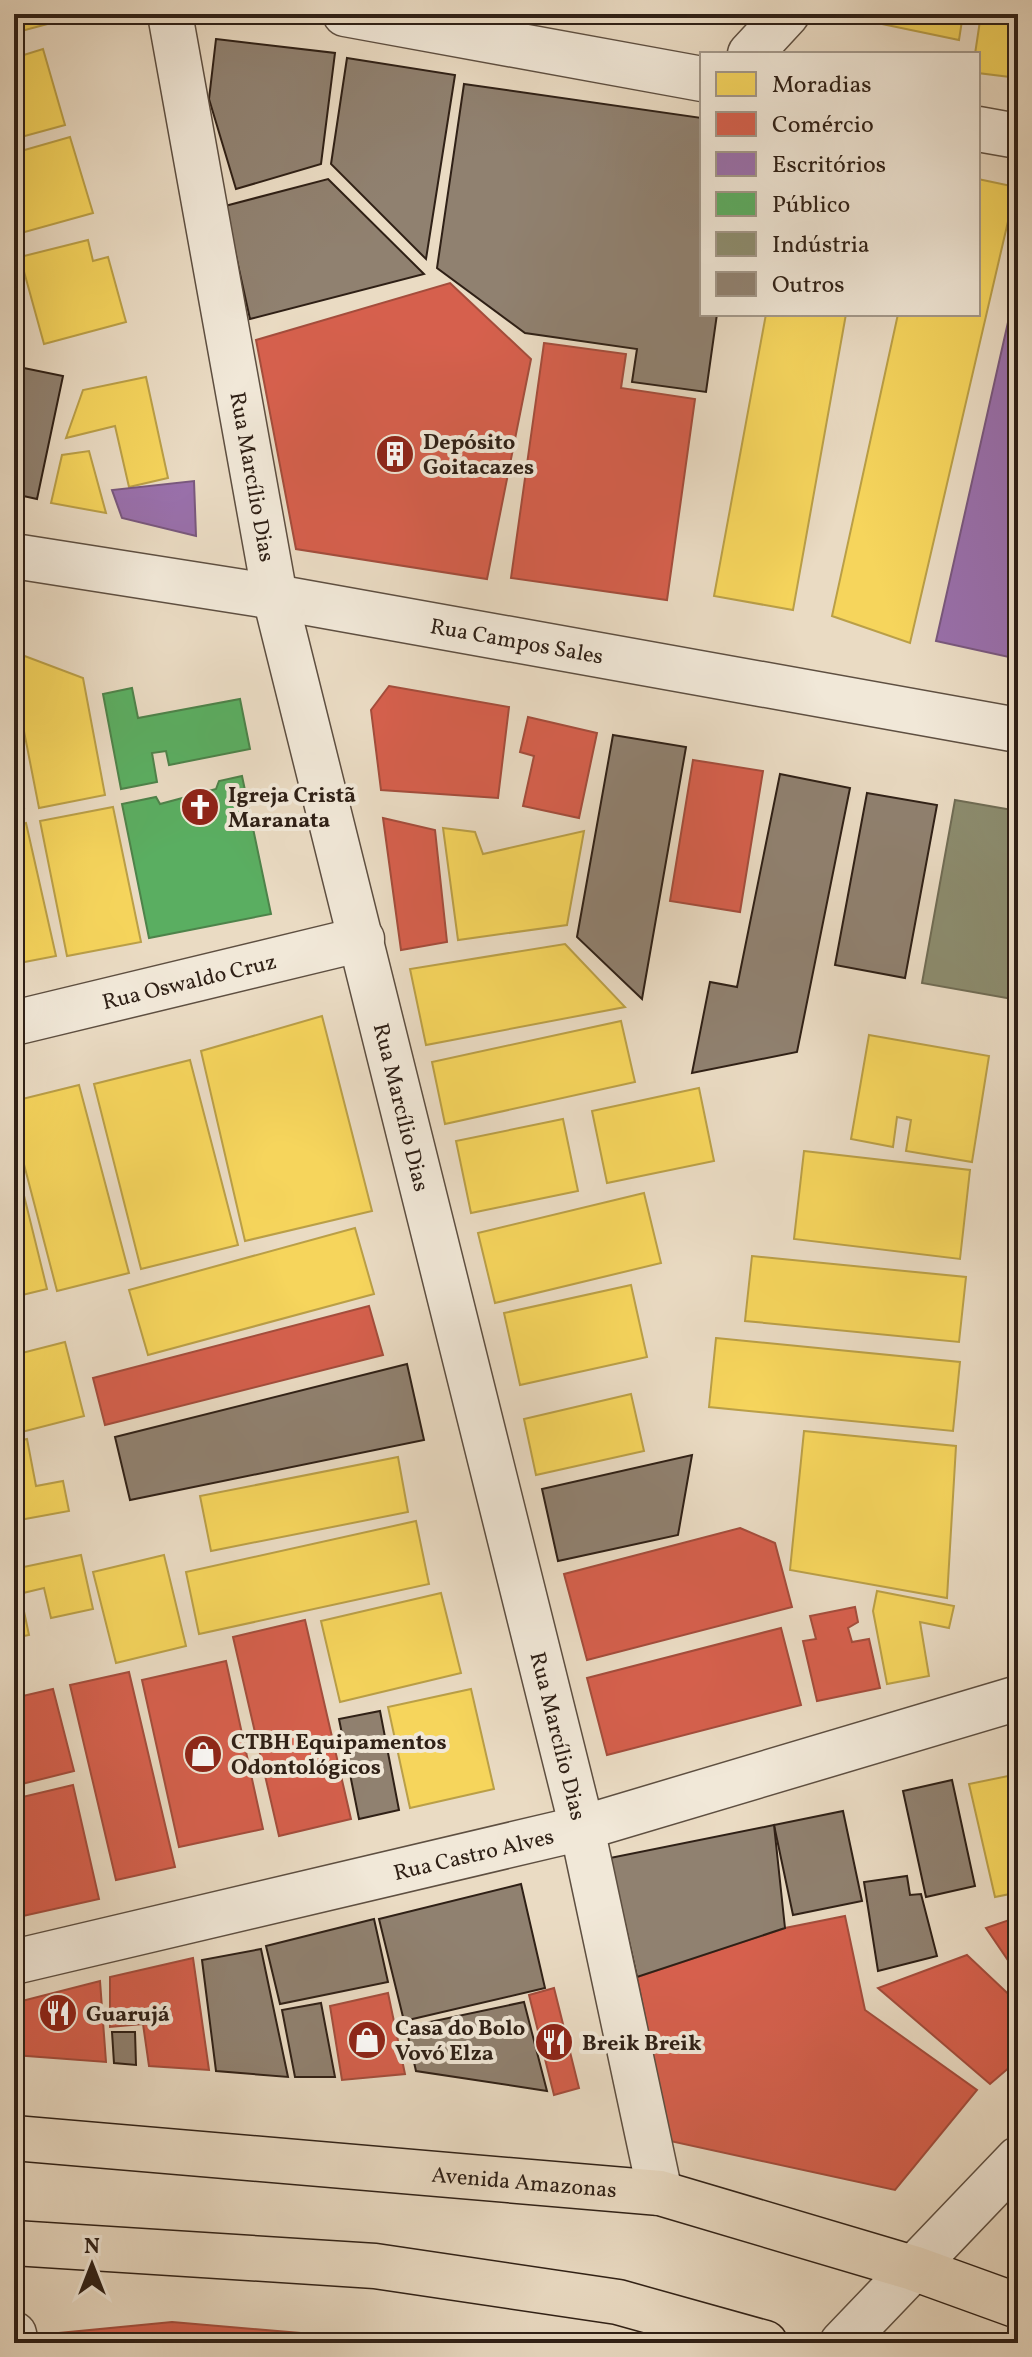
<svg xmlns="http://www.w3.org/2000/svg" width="1032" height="2357" viewBox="0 0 1032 2357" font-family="Vollkorn,serif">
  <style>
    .homes { fill: #f6d55c; stroke: #ba9f47; stroke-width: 2 }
    .shops { fill: #d6604d; stroke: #a44d3c; stroke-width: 2 }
    .offices { fill: #9970ab; stroke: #79587e; stroke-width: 2 }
    .public { fill: #5aae61; stroke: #4d834a; stroke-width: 2 }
    .industry { fill: #8c8c6e; stroke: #706c54; stroke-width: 2 }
    .building { fill: #908170; stroke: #2f2016; stroke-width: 2 }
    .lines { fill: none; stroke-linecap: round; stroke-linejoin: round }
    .minor-casing { stroke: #5e4f41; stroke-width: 47 }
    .tertiary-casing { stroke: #5e4f41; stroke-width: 47 }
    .primary-casing { stroke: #2f2016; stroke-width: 47 }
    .minor { stroke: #f1e8d8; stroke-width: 44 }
    .tertiary { stroke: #f1e8d8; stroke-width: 44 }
    .primary { stroke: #eadbc3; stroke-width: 44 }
    .labels { text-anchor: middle; stroke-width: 8; stroke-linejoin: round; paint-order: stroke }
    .poi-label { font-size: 22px; font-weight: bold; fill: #2f2016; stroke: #f1e8d8; text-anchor: start }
    .street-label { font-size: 22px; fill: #2f2016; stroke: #f1e8d8 }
  </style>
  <rect width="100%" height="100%" fill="#eadbc3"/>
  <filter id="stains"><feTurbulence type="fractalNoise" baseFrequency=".0025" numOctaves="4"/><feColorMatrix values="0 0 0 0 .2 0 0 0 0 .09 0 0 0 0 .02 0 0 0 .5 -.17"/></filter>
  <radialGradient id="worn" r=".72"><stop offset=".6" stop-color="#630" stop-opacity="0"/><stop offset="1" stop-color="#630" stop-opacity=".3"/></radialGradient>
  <g class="homes">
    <polygon points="14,14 53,14 55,22 14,33"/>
    <polygon points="834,14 963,14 959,40"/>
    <polygon points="981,14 1018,14 1018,78 978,73 975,54"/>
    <polygon points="43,49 65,125 14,139 14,58"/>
    <polygon points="70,137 93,213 14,235 14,153"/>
    <polygon points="978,179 1016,187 910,643 832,616 898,314 978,314"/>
    <polygon points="88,240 93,261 108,257 126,322 44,344 20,257"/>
    <polygon points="766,314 846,314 793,610 714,596"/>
    <polygon points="146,377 168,478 129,487 115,426 66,438 83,390"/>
    <polygon points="89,451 106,513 51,503 62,455"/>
    <polygon points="14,652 83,678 105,795 39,808 14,680"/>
    <polygon points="113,807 141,942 67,956 40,821"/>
    <polygon points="26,823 56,956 14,964 14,826"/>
    <polygon points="443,828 475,832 483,854 584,831 567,925 458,940"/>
    <polygon points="565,944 625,1007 426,1045 410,969"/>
    <polygon points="322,1016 372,1211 245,1241 201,1051"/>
    <polygon points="621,1021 635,1082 445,1124 432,1062"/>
    <polygon points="869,1035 989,1056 972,1162 906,1151 911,1120 897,1117 893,1147 851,1139"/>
    <polygon points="190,1060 238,1245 141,1269 94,1084"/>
    <polygon points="79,1085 129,1273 57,1291 14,1126 14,1101"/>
    <polygon points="699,1088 714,1161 607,1183 592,1111"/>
    <polygon points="563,1119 578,1191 471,1213 456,1141"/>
    <polygon points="804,1151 970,1170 960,1259 794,1239"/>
    <polygon points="14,1155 47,1289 14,1297"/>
    <polygon points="644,1193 661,1263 495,1303 478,1233"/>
    <polygon points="355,1228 374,1294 148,1355 129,1290"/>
    <polygon points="752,1256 966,1277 959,1342 745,1321"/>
    <polygon points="631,1285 647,1357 520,1385 504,1313"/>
    <polygon points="716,1338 960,1362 953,1431 709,1407"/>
    <polygon points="65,1342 84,1416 14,1434 14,1355"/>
    <polygon points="631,1394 644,1451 536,1475 524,1419"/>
    <polygon points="804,1431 956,1446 947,1598 790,1570"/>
    <polygon points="27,1439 36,1486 63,1481 69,1511 14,1521 14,1442"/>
    <polygon points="398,1457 408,1512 211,1551 200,1496"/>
    <polygon points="416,1521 429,1584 199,1634 186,1572"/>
    <polygon points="81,1555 93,1609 51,1618 44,1588 19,1594 14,1569"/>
    <polygon points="164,1555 186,1646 116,1663 93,1572"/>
    <polygon points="877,1591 954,1606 949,1628 920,1622 929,1676 887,1684 873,1611"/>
    <polygon points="441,1593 461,1673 340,1702 321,1621"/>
    <polygon points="22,1602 29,1635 14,1638 14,1604"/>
    <polygon points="14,1654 20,1687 14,1688"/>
    <polygon points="471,1689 494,1789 410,1808 388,1707"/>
    <polygon points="1018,1774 1018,1909 1014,1910 1010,1894 995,1897 969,1784"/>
  </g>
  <g class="shops">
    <polygon points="450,283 531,359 487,579 296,549 256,340"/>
    <polygon points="544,343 626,354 621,388 695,399 667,600 511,578"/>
    <polygon points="389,686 509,707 498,798 381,790 371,710"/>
    <polygon points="528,717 597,733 579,818 523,806 534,756 520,752"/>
    <polygon points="693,760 763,771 740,912 670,901"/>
    <polygon points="14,764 24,808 14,811"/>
    <polygon points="383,818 435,830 447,942 401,950"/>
    <polygon points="369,1306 383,1355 105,1425 93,1378"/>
    <polygon points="740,1528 775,1543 792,1607 587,1660 564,1574"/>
    <polygon points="855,1607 858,1622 848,1628 852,1642 869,1639 880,1688 817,1701 803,1641 816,1639 810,1616"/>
    <polygon points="305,1620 351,1819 279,1836 233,1637"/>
    <polygon points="781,1628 801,1705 607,1755 587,1678"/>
    <polygon points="226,1661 263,1829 179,1847 142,1680"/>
    <polygon points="129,1672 175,1867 116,1880 70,1685"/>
    <polygon points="53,1689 74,1771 14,1786 14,1698"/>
    <polygon points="73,1785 99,1899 14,1918 14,1799"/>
    <polygon points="845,1916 865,2010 977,2090 895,2190 670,2141 637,1977 785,1928"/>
    <polygon points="1018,1917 1018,1975 986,1928"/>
    <polygon points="967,1955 1018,2003 1018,2060 990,2084 878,1988"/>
    <polygon points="193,1958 209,2070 149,2066 143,2024 110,2027 110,1977"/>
    <polygon points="100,1981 106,2062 14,2055 14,2003"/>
    <polygon points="554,1988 579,2088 554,2095 529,1995"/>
    <polygon points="388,1993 405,2074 342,2080 330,2006"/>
    <polygon points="172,2322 335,2336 334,2343 41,2343 39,2335"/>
    <polygon points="353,2335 402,2343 356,2343"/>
  </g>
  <g class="offices">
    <polygon points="1018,278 1018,659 936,641"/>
    <polygon points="194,481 196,536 122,518 112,490"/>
  </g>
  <g class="public">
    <polygon points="132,688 138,718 240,699 250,749 169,765 166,751 152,753 157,782 121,789 103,694"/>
    <polygon points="242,776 271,914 149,938 122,804 156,797 160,804 216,789 219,781"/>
  </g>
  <polygon class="industry" points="955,800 1018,811 1018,1000 922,983"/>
  <g class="building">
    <polygon points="216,39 335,53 321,164 236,189 209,99"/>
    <polygon points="347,58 455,75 426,259 331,164"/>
    <polygon points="464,84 702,118 702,314 717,314 706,392 632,382 637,349 525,333 437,268"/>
    <polygon points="328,179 424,274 250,319 225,206"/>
    <polygon points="14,366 63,376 37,499 14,494"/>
    <polygon points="613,735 686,747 642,999 577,937"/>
    <polygon points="780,774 850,788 797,1052 692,1073 710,982 737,987"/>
    <polygon points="867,793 937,805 905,978 835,965"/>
    <polygon points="407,1364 424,1440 130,1500 115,1437"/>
    <polygon points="692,1455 678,1535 558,1561 542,1489"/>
    <polygon points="380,1711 399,1810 359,1819 339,1719"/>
    <polygon points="952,1780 975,1886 926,1897 903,1791"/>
    <polygon points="843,1811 862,1901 793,1915 774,1825"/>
    <polygon points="774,1825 785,1928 637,1977 610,1858"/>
    <polygon points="907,1876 910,1895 921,1894 937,1956 878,1971 864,1882"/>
    <polygon points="521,1884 545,1988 404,2021 379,1919"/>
    <polygon points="374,1919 388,1982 280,2004 266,1946"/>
    <polygon points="261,1949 288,2077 216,2071 202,1960"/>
    <polygon points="524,2002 547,2091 416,2071 406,2027"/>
    <polygon points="321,2003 335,2077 295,2077 282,2010"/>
    <polygon points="112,2032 135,2032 136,2065 114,2063"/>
  </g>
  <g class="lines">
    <defs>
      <g id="minor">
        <path id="s1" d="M 170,14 L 275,597 L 582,1828 L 660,2193"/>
        <polyline points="345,14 702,79"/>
        <polyline points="750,54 787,14"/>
        <polyline points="978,129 1018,136"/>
        <path id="s2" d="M 14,1023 L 362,939"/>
        <path id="s3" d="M 14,1962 L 582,1828 L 1018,1698"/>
        <polyline points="14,2334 16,2343"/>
      </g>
      <g id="tertiary">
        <path id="s4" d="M 14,556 L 275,597 L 1018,730"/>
        <polyline points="842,2343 1018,2159"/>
      </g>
      <g id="primary">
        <path id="s5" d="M 14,2138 L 660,2193 L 913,2268 L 1018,2306"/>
        <polyline points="14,2243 375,2266 618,2302 765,2343"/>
      </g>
    </defs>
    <use href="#minor" class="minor-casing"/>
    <use href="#tertiary" class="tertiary-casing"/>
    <use href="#primary" class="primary-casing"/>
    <use href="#minor" class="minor"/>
    <use href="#tertiary" class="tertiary"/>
    <use href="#primary" class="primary"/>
  </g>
  <defs>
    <symbol id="building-disc" viewBox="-11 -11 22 22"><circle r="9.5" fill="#8f2418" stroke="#f1e8d8"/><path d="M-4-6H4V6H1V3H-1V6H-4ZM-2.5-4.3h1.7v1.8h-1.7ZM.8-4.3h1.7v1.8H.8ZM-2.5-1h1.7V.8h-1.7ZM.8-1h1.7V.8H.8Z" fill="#fff"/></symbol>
    <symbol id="church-disc" viewBox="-11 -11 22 22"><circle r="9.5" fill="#8f2418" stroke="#f1e8d8"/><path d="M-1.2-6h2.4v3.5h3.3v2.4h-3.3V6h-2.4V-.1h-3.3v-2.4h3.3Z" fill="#fff"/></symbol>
    <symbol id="shop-disc" viewBox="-11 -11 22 22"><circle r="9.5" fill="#8f2418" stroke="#f1e8d8"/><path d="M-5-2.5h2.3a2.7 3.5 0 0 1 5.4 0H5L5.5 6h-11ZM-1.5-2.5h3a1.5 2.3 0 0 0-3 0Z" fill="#fff"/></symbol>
    <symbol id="restaurant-disc" viewBox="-11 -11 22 22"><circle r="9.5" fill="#8f2418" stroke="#f1e8d8"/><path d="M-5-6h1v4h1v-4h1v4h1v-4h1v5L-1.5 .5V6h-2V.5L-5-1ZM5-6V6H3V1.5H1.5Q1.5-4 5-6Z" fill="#fff"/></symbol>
  </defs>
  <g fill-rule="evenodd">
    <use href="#building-disc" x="373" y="432" width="44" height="44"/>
    <use href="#church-disc" x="178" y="785" width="44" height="44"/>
    <use href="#shop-disc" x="181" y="1732" width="44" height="44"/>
    <use href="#restaurant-disc" x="36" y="1991" width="44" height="44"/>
    <use href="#shop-disc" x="345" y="2018" width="44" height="44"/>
    <use href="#restaurant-disc" x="532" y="2020" width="44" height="44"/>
  </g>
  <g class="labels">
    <g class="poi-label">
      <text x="423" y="449">Depósito<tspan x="423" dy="25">Goitacazes</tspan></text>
      <text x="228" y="802">Igreja Cristã<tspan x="228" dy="25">Maranata</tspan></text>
      <text x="231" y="1749">CTBH Equipamentos<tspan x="231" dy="25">Odontológicos</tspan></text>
      <text x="86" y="2021">Guarujá</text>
      <text x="395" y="2035">Casa do Bolo<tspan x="395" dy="25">Vovó Elza</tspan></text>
      <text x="582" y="2050">Breik Breik</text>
    </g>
    <g class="street-label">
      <text dy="8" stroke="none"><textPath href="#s1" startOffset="470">Rua Marcílio Dias</textPath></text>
      <text dy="8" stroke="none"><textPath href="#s4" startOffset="510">Rua Campos Sales</textPath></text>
      <text dy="8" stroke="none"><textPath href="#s2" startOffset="180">Rua Oswaldo Cruz</textPath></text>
      <text dy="8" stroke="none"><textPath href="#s1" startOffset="1118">Rua Marcílio Dias</textPath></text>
      <text dy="8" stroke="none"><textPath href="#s1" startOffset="1766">Rua Marcílio Dias</textPath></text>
      <text dy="8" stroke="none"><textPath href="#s3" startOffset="472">Rua Castro Alves</textPath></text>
      <text dy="8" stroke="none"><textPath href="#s5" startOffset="512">Avenida Amazonas</textPath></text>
    </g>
  </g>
  <rect width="1032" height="2357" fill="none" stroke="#eadbc3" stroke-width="48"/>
  <rect x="16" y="16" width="1000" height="2325" fill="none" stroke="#2f2016" stroke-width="4"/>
  <rect x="24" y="24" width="984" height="2309" fill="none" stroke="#2f2016" stroke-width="2"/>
  <rect x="700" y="52" width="280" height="264" fill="#f1e8d8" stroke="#a3988a" stroke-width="2"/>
  <rect x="716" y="72" width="40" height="24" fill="#f6d55c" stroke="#a3988a" stroke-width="2"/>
  <text x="772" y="92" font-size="24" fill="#2f2016">Moradias</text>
  <rect x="716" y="112" width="40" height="24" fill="#d6604d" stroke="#a3988a" stroke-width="2"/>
  <text x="772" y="132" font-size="24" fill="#2f2016">Comércio</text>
  <rect x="716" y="152" width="40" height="24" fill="#9970ab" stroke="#a3988a" stroke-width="2"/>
  <text x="772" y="172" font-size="24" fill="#2f2016">Escritórios</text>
  <rect x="716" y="192" width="40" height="24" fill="#5aae61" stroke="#a3988a" stroke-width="2"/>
  <text x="772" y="212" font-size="24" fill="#2f2016">Público</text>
  <rect x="716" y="232" width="40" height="24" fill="#8c8c6e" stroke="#a3988a" stroke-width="2"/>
  <text x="772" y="252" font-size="24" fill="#2f2016">Indústria</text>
  <rect x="716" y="272" width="40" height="24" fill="#908170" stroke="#a3988a" stroke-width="2"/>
  <text x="772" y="292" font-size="24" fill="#2f2016">Outros</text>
  <g transform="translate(92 2265)" stroke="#f1e8d8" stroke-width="6" paint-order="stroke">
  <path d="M0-6L14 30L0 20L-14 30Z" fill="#2f2016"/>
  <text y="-12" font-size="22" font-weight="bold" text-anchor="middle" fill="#2f2016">N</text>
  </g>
  <rect width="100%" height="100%" filter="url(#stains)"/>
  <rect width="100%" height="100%" fill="url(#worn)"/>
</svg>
